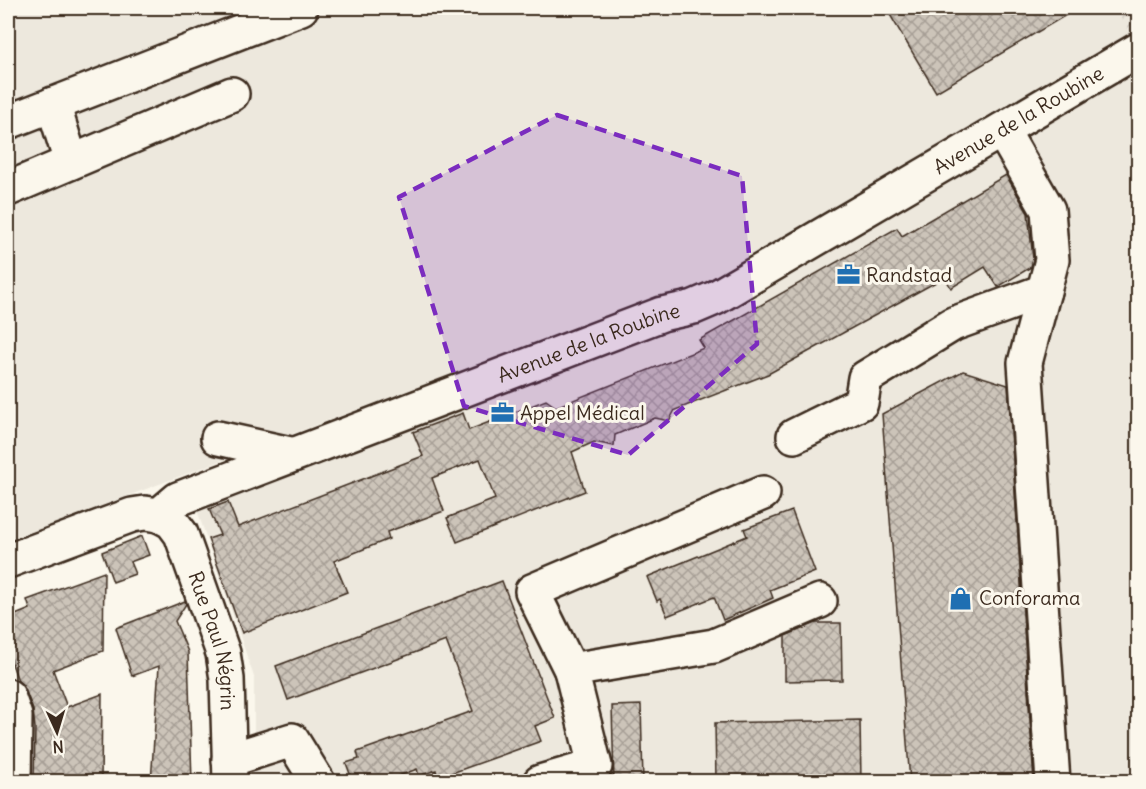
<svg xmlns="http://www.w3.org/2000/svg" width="1146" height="789" viewBox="0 0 1146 789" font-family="Delius,sans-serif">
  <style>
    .built { fill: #ede8dd }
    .industrial { fill: url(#industrial-furrows) }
    .building { fill: url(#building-cross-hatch); stroke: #3b2a1e; stroke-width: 1.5 }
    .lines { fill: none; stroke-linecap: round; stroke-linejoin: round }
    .minor-casing { stroke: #3b2a1e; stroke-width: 38 }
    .minor { stroke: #fbf7ec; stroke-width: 33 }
    .marked { fill: #7b2cbf; fill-opacity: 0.2; stroke: #7b2cbf; stroke-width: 4.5; stroke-dasharray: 12 8; stroke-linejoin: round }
    .labels { text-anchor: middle; stroke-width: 6; stroke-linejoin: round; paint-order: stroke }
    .street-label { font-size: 20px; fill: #3b2a1e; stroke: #fbf7ec }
    .poi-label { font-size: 20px; fill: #3b2a1e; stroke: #fbf7ec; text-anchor: start }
  </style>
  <defs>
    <pattern id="industrial-furrows" width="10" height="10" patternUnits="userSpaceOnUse" patternTransform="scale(1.5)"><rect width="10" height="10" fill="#ede8dd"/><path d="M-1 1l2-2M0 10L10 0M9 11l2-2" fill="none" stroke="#ccc7bd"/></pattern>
    <pattern id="building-cross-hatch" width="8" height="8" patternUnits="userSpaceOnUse" patternTransform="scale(1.5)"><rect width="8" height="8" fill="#ccc4b9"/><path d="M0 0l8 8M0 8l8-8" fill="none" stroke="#a79f96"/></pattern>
  </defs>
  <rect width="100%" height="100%" fill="#fbf7ec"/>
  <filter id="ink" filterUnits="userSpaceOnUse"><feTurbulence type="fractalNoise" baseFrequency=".0167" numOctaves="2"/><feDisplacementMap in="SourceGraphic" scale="12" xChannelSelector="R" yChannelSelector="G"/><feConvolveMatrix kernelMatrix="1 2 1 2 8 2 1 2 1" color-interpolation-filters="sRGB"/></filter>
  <g filter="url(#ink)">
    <polygon class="built" points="8,8 1138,8 1138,781 254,781 254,677 197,510 651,299 8,541"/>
    <polygon class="industrial" points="1114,8 1138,8 1138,44"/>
    <g class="building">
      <polygon points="886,8 1078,8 936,92"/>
      <polygon points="1006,175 1028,213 1033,259 1031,267 998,287 985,267 951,288 945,277 768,374 675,410 669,421 655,418 615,435 614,446 594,442 572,452 585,491 457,542 447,518 495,499 480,459 432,478 444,511 387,532 389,539 334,561 347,592 242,633 208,539 220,535 209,509 228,502 238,527 423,456 413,432 434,424 463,413 469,430 546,400 556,407 704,348 699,340 897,228 902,236"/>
      <polygon points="963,371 1008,385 1034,782 910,782 882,414"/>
      <polygon points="792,511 815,572 770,590 773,598 723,620 714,597 667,616 660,599 657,601 647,577 747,536 744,529"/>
      <polygon points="142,536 149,555 130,562 135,574 113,582 102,552"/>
      <polygon points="104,572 103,651 53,670 67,707 102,694 101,782 34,782 35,728 33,710 25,689 18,681 8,652 8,618 30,609 27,600"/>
      <polygon points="502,581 555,718 535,726 541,741 438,778 436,770 419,776 417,769 383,782 353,782 346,763 359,759 357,752 473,711 446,641 288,700 276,666"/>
      <polygon points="185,601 186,604 175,621 188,652 192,782 151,782 159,666 132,676 116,628"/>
      <polygon points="816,623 841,623 842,680 785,681 785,636"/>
      <polygon points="641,705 643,782 614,782 612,706"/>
      <polygon points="860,720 861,782 716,782 715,723"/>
    </g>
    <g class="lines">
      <defs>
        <g id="minor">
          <polyline points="53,104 71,162"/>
          <polyline points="8,122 301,8"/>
          <polyline points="1002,130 1048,210 1052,260 1025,363 1053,782"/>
          <polyline points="8,189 232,94"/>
          <polyline points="794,436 861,403 865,378 953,324 1044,291"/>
          <polyline points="218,438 291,454"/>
          <path id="s1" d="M 159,515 L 172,522 L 181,534 L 223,653 L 227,679 L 230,782"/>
          <path id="s2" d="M 8,561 L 132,515 L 145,513 L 159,515 L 178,499 L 662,314 L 694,307 L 715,298 L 1138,50"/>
          <polyline points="571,670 532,591 763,493"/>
          <polyline points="8,696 15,716 14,782"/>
          <polyline points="229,760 292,740 318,782"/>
          <polyline points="540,782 595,766 571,670 714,646 820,601"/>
        </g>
      </defs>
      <use href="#minor" class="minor-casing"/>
      <use href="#minor" class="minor"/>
    </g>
  </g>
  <path class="marked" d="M 557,115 L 742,176 L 757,344 L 628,455 L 464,406 L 399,197 Z"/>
  <defs>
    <symbol id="office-bare" viewBox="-9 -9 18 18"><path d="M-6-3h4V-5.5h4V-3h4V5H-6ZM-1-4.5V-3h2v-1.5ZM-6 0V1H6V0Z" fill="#1f6fb2" stroke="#fbf7ec" stroke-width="2.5" paint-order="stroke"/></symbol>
    <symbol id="shop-bare" viewBox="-9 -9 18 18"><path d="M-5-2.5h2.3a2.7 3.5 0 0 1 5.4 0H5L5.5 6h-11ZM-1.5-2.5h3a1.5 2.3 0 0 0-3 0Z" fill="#1f6fb2" stroke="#fbf7ec" stroke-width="2.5" paint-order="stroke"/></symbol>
  </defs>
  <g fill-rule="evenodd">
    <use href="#office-bare" x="832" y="258" width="33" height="33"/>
    <use href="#office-bare" x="486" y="396" width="33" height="33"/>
    <use href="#shop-bare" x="944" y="582" width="33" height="33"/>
  </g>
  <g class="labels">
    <g class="street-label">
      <text dy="7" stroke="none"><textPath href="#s2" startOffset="1110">Avenue de la Roubine</textPath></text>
      <text dy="7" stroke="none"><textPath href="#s2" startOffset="624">Avenue de la Roubine</textPath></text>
      <text dy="7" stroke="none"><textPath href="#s1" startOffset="142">Rue Paul Négrin</textPath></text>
    </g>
    <g class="poi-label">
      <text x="866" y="282">Randstad</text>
      <text x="520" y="420">Appel Médical</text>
      <text x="979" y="605">Conforama</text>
    </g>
  </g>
  <rect width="1146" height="789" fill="none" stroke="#fbf7ec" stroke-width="30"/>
  <rect x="15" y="15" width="1116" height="759" fill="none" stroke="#3b2a1e" stroke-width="2" filter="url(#ink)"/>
  <g transform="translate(57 732) rotate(176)" stroke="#fbf7ec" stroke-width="4.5" paint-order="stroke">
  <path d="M0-4.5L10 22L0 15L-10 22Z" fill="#3b2a1e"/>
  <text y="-9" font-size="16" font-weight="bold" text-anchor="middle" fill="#3b2a1e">N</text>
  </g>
</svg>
